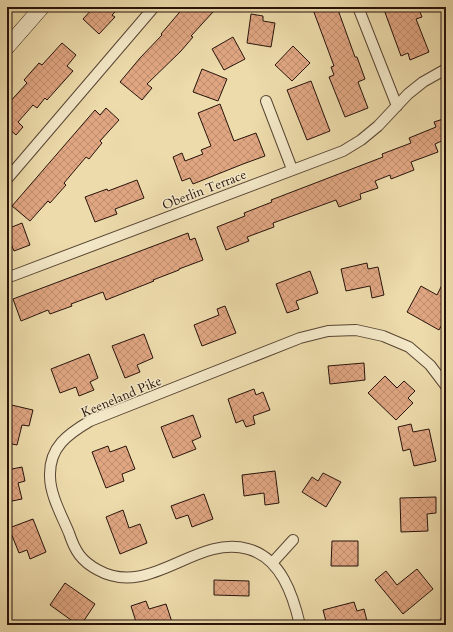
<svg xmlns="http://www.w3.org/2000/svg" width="453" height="632" viewBox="0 0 453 632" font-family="Cardo,serif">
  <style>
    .building { fill: url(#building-cross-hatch); stroke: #27130b }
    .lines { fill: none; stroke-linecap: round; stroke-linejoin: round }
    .street-casing { stroke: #584533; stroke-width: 12 }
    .secondary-casing { stroke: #27130b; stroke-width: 16 }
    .street { stroke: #f3e8c8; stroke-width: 10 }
    .secondary { stroke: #f3e8c8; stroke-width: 15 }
    .labels { text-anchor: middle; stroke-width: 3; stroke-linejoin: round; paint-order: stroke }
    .street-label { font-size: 13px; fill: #27130b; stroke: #f3e8c8 }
  </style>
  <defs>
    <pattern id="building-cross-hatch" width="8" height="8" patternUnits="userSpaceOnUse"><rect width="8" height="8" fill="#e0a682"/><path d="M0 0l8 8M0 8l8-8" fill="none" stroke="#c08e6f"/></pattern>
  </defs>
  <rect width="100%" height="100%" fill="#eddbab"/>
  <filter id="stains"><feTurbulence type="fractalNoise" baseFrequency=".005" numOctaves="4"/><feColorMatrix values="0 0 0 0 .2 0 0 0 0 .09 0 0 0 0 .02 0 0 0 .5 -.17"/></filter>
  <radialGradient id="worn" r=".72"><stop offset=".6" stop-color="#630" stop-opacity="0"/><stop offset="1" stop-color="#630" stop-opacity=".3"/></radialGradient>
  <g class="building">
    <polygon points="94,7 120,7 112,15 115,17 99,34 83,19"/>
    <polygon points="184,7 208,7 213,12 191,36 193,37 181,51 147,84 152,88 142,100 120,82 140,58 162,35 161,34"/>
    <polygon points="312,7 337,7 355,57 357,57 365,79 358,82 368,108 345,117 329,77 334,75 331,67 334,66"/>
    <polygon points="383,7 418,7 422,17 416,19 429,52 410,60 408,53 401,56"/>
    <polygon points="251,14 263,16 263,21 275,23 271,47 247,43"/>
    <polygon points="233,37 245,59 224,70 212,49"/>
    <polygon points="62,43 76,55 67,66 73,71 47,100 45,98 37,108 33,105 18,122 23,127 16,135 7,127 7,105 27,83 24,80 39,63 42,65"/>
    <polygon points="293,46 310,63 292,81 275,65"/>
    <polygon points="202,69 227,79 218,101 193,92"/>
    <polygon points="311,81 330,131 307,140 287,90"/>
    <polygon points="220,104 234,141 256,133 265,156 243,164 193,184 190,178 182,181 173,157 182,153 185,161 203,154 201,150 211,146 198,113"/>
    <polygon points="106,108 119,120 100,141 102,143 89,159 86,157 64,183 66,185 50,203 48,201 30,221 12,206 95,110 100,115"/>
    <polygon points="446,118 446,139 435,144 438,152 411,162 414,170 391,179 390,175 375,181 378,188 360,194 361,199 339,207 336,200 273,223 274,227 247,237 249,241 226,250 217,227 245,216 244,213 272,202 271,200 383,157 382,154 411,143 409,138 436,127 434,122"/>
    <polygon points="137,180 144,198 115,209 117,214 95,222 85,197 107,189 108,191"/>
    <polygon points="22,223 30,245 14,251 11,244 7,245 7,229"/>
    <polygon points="188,233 190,240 195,238 203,260 179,269 179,270 153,280 154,281 106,300 103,292 71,304 72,306 50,314 48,310 21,321 13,299"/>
    <polygon points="367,263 368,269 378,267 384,295 372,298 370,286 346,291 341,269"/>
    <polygon points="310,271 318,293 296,301 299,309 287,313 276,284"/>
    <polygon points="446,277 446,317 439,330 407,312 421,286 437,295"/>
    <polygon points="225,306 236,333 202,346 194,325 219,315 217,309"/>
    <polygon points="144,334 153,358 137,365 140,372 125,378 112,346"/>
    <polygon points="89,354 98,378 90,382 94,390 79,396 76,387 60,393 51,369"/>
    <polygon points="364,363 365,380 330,384 328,366"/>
    <polygon points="385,376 397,388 404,381 415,391 408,398 413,403 396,420 368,393"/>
    <polygon points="254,389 256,395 263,392 270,410 253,416 255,424 246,427 243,420 236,423 228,399"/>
    <polygon points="7,404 33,410 29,426 22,425 17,445 7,443"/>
    <polygon points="193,415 201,437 192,441 196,449 173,458 161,427"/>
    <polygon points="411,424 413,432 429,429 436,461 414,466 410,449 403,451 398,427"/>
    <polygon points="108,446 110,452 126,446 135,469 122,474 124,481 106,488 92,452"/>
    <polygon points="22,467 25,481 18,483 22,499 7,502 7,470"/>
    <polygon points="275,471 279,503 265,505 264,493 244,496 242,475"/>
    <polygon points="323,473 341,482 326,507 302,492 312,477 318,481"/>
    <polygon points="204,494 213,519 192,527 188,515 176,519 171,506"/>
    <polygon points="436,497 436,513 427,514 428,531 401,532 400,498"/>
    <polygon points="123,510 129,528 140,524 147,543 120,554 106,517"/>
    <polygon points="33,519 46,552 30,559 27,550 19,553 9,528"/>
    <polygon points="332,541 358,541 358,566 331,566"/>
    <polygon points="417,569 433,589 403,614 375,580 386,571 397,585"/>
    <polygon points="214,580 249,581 249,596 214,595"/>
    <polygon points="65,583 95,604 81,625 78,625 50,605"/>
    <polygon points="146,601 149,609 166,604 173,625 137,625 131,606"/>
    <polygon points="354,602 357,611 364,609 368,625 327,625 323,610"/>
  </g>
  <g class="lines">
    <defs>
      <g id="street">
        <polyline points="358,7 397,106"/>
        <polyline points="266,101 292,169"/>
        <polyline points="7,179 154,7"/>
        <polyline points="7,276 12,276 343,151 361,140 378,126 408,94 423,82 446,69"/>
        <polyline points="273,562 293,540"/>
        <path d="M 300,625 C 293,595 281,558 248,549 C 196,534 150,599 98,570 C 81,561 75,551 69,533 C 62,516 50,495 50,476 C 49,447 68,434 90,421 L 300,338 L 328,331 L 356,330 L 383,336 L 409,347 L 430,365 L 446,386"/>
        <polyline points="443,625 446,621"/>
      </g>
      <polyline id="secondary" points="7,47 42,7"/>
    </defs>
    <use href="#street" class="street-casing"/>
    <use href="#secondary" class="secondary-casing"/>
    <use href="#street" class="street"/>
    <use href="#secondary" class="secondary"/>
  </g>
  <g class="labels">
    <g class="street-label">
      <text transform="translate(204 189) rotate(-21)" y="5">Oberlin Terrace</text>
      <text transform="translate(121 396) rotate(-23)" y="5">Keeneland Pike</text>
    </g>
  </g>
  <rect width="453" height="632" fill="none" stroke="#eddbab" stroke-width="24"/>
  <rect x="8" y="8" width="437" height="616" fill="none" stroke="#27130b" stroke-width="2"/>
  <rect x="12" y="12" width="429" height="608" fill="none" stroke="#27130b"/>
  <rect width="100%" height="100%" filter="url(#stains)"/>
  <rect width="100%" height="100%" fill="url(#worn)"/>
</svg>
